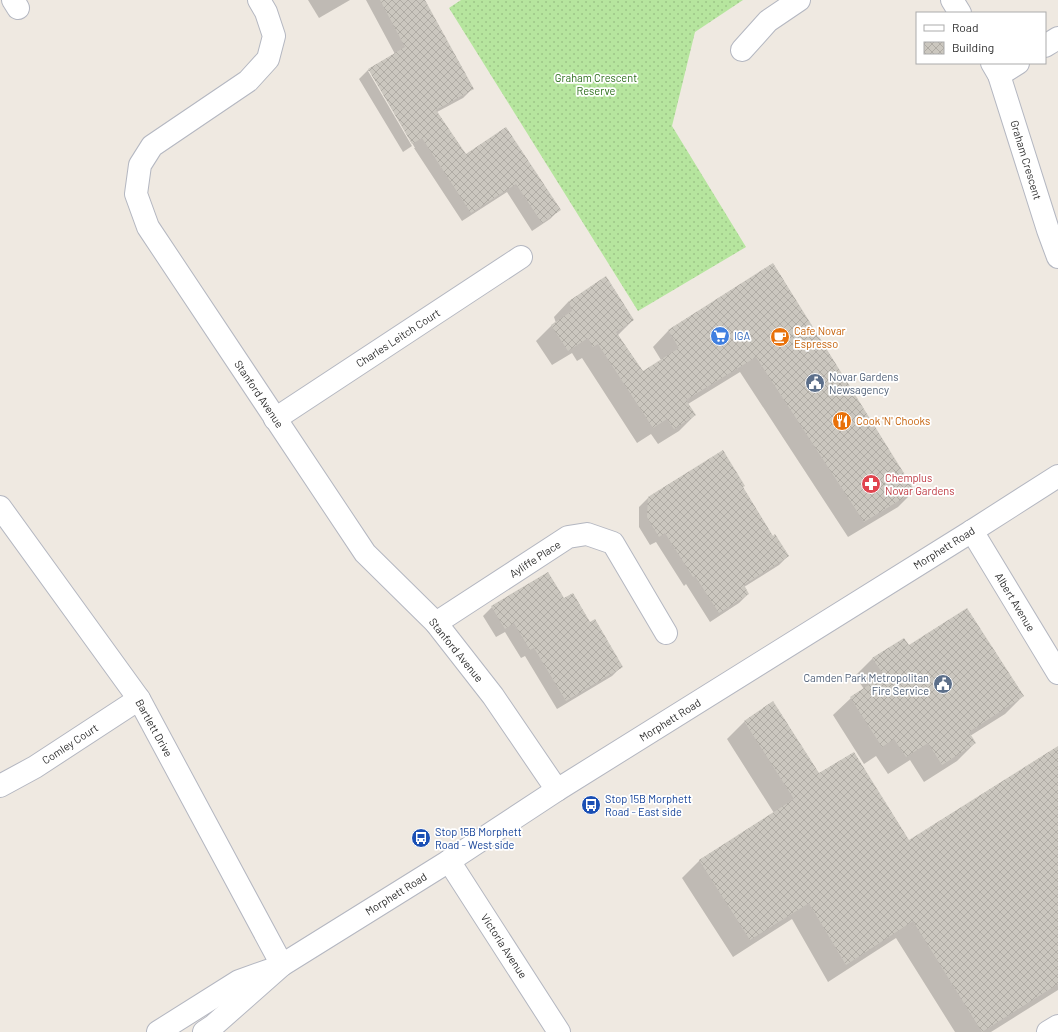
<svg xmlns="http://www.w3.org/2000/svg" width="1058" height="1032" viewBox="0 0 1058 1032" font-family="Barlow,sans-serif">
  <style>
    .grass { fill: url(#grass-dots) }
    .shadow { fill: #0003 }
    .building { fill: url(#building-cross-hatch) }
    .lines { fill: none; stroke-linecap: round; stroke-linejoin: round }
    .street-casing { stroke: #b4b7c1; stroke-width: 24 }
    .secondary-casing { stroke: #b4b7c1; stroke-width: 24 }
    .street { stroke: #fff; stroke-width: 22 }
    .secondary { stroke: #fff; stroke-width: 22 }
    .labels { text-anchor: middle; stroke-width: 3.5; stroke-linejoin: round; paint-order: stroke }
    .park-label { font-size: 11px; fill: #2c6e1b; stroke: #fff }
    .street-label { font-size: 11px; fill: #2e2e2e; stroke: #fff }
    .food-label { font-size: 11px; fill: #c56008; stroke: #fff; text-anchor: start }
    .shop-label { font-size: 11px; fill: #366cbe; stroke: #fff; text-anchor: start }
    .service-label { font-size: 11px; fill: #4e5e75; stroke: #fff; text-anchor: start }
    .health-label { font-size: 11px; fill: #be3a42; stroke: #fff; text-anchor: start }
    .transit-label { font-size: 11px; fill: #164399; stroke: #fff; text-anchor: start }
  </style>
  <defs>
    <pattern id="grass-dots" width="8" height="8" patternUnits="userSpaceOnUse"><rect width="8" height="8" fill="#b6e59e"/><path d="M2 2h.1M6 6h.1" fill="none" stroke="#9dc588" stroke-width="1.8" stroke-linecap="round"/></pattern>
    <pattern id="building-cross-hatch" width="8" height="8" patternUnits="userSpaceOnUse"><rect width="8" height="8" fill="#cbc7bf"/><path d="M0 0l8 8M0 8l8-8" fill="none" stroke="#afaba4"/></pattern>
  </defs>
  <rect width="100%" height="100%" fill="#efe9e1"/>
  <polygon class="grass" points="461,0 743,0 695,32 672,126 746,247 638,311 449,8"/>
  <g class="shadow">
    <polygon points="308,0 350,0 319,18"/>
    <polygon points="366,0 424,0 472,89 463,98 437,112 465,155 506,128 559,210 550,219 532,231 507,192 462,221 414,148 415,148 370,71 368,71 412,146 403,152 359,79 368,70 395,54"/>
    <polygon points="773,264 914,491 898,507 848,537 740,372 688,404 695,415 679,431 658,444 651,434 637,443 582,358 577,361 572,353 552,365 536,341 552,325 556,323 554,317 569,301 633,320 618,335 643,372 661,360 653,347 668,331"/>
    <polygon points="742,488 773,537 788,556 779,565 744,587 748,594 739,603 710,622 686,584 684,586 656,542 650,545 639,527 639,507 648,498"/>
    <polygon points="563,600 589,624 621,667 612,676 557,709 525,656 521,658 505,632 496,637 483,616 492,607"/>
    <polygon points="908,647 1023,696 1005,714 970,736 975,743 957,761 924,782 910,760 888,774 876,756 864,764 833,715 851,698 864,689 855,676 873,658"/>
    <polygon points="773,703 819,775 909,841 1058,748 1058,990 991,1032 955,1032 896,938 828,982 792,919 733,957 682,878 699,861 774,813 727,739 744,722"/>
  </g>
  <g class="building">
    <polygon points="380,0 425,0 474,89 436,110 466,154 506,127 561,210 542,223 516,184 471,213 422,138 412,144 368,69 405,47"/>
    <polygon points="773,263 915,491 864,522 756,357 686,400 696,415 674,429 667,419 653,428 598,344 593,347 588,338 568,351 551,325 572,311 569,301 606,276 634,320 616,332 643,371 679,348 668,330"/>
    <polygon points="723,450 745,486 743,487 773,536 775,534 789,556 744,585 749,594 719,613 695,576 693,577 665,533 659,537 647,517 648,497"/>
    <polygon points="548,572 564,598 573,593 590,622 595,619 623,667 566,701 534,648 530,650 514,623 505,629 491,606"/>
    <polygon points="967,608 1024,696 969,732 976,743 942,765 928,743 906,757 894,739 882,747 850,697 884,675 872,658 904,638 909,645"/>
    <polygon points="773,701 819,773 854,752 909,840 1058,746 1058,984 982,1032 913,921 846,965 809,903 750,940 699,860 794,799 744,721"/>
  </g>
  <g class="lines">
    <defs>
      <g id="street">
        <polyline points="13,0 18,8"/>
        <polyline points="259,0 266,12 274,36 268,59 248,81 152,146 140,165 136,194 148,227 365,553 436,623 493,696 557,790"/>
        <polyline points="952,0 960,13"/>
        <polyline points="1045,46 1058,38"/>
        <polyline points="742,50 768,21 799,0"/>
        <polyline points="992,63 999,75 1048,230 1058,257"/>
        <polyline points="999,75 1018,63"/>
        <polyline points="275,419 521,257"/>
        <polyline points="0,507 139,699 282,965"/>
        <polyline points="972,531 1058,673"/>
        <polyline points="436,623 568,537 587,534 613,543 666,633"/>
        <polyline points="0,786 35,767 139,699"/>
        <polyline points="449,861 559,1032"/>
        <polyline points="1048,1032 1058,1026"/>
      </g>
      <g id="secondary">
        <polyline points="158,1032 239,981 270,970"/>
        <polyline points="204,1032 213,1026 282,965 449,861 557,790 972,531 1058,476"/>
      </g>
    </defs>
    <use href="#street" class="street-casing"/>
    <use href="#secondary" class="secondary-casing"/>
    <use href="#street" class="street"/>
    <use href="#secondary" class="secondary"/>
  </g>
  <defs>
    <symbol id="supermarket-disc" viewBox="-11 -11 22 22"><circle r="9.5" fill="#3f7fe0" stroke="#fff"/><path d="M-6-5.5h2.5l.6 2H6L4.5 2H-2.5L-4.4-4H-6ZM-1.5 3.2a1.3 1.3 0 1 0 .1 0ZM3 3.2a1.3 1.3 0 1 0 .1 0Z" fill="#fff"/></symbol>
    <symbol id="cafe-disc" viewBox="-11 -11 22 22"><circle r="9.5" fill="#e8710a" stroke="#fff"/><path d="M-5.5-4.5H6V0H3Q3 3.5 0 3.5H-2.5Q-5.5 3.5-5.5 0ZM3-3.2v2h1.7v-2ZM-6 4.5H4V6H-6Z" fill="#fff"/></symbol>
    <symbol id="civic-disc" viewBox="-11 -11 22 22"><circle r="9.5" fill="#5c6f8a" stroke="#fff"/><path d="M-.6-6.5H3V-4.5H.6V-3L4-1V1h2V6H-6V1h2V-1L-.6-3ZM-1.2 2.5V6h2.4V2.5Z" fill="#fff"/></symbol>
    <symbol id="restaurant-disc" viewBox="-11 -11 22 22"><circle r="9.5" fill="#e8710a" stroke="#fff"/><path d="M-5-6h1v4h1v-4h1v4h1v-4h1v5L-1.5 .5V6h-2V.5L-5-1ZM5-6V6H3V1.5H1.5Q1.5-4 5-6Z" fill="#fff"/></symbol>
    <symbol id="pharmacy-disc" viewBox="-11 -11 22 22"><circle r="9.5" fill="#e0444e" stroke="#fff"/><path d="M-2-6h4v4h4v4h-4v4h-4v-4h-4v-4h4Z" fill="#fff"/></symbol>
    <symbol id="bus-disc" viewBox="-11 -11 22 22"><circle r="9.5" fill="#1a4fb4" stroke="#fff"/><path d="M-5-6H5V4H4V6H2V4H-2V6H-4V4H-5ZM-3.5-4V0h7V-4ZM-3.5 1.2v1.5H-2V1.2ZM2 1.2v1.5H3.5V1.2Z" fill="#fff"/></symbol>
  </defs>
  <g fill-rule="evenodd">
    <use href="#supermarket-disc" x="709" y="325" width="22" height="22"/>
    <use href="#cafe-disc" x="769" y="326" width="22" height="22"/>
    <use href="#civic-disc" x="804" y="372" width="22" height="22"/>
    <use href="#restaurant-disc" x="831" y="410" width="22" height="22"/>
    <use href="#pharmacy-disc" x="860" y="473" width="22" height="22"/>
    <use href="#civic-disc" x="932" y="673" width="22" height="22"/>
    <use href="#bus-disc" x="580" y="794" width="22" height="22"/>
    <use href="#bus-disc" x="410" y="827" width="22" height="22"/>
  </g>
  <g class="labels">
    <g class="park-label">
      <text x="596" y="82">Graham Crescent<tspan x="596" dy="13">Reserve</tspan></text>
    </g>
    <g class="street-label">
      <text transform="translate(1026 160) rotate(73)" y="4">Graham Crescent</text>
      <text transform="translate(398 338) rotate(-33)" y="4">Charles Leitch Court</text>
      <text transform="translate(259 394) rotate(56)" y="4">Stanford Avenue</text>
      <text transform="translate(944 548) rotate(-32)" y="4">Morphett Road</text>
      <text transform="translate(535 559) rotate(-33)" y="4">Ayliffe Place</text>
      <text transform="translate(1015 602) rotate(59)" y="4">Albert Avenue</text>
      <text transform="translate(456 650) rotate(51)" y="4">Stanford Avenue</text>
      <text transform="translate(670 720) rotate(-32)" y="4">Morphett Road</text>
      <text transform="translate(154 728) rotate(61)" y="4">Bartlett Drive</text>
      <text transform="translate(70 744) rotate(-33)" y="4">Comley Court</text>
      <text transform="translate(396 894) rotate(-32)" y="4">Morphett Road</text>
      <text transform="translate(504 946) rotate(57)" y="4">Victoria Avenue</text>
    </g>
    <g class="food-label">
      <text x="794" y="335">Cafe Novar<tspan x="794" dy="13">Espresso</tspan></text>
      <text x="856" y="425">Cook 'N' Chooks</text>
    </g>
    <g class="shop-label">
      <text x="734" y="340">IGA</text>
    </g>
    <g class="service-label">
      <text x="829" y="381">Novar Gardens<tspan x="829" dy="13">Newsagency</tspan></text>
      <text x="929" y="682" text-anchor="end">Camden Park Metropolitan<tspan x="929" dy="13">Fire Service</tspan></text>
    </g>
    <g class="health-label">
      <text x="885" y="482">Chemplus<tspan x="885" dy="13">Novar Gardens</tspan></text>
    </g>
    <g class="transit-label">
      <text x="605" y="803">Stop 15B Morphett<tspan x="605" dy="13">Road - East side</tspan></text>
      <text x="435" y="836">Stop 15B Morphett<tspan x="435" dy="13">Road - West side</tspan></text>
    </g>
  </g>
  <rect x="916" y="12" width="130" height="52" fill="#ffffff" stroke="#ababab"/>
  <rect x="924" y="25" width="20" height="6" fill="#ffffff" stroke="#ababab"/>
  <text x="952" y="32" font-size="12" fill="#2e2e2e">Road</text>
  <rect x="924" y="42" width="20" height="12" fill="url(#building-cross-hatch)" stroke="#ababab"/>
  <text x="952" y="52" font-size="12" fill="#2e2e2e">Building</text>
</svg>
